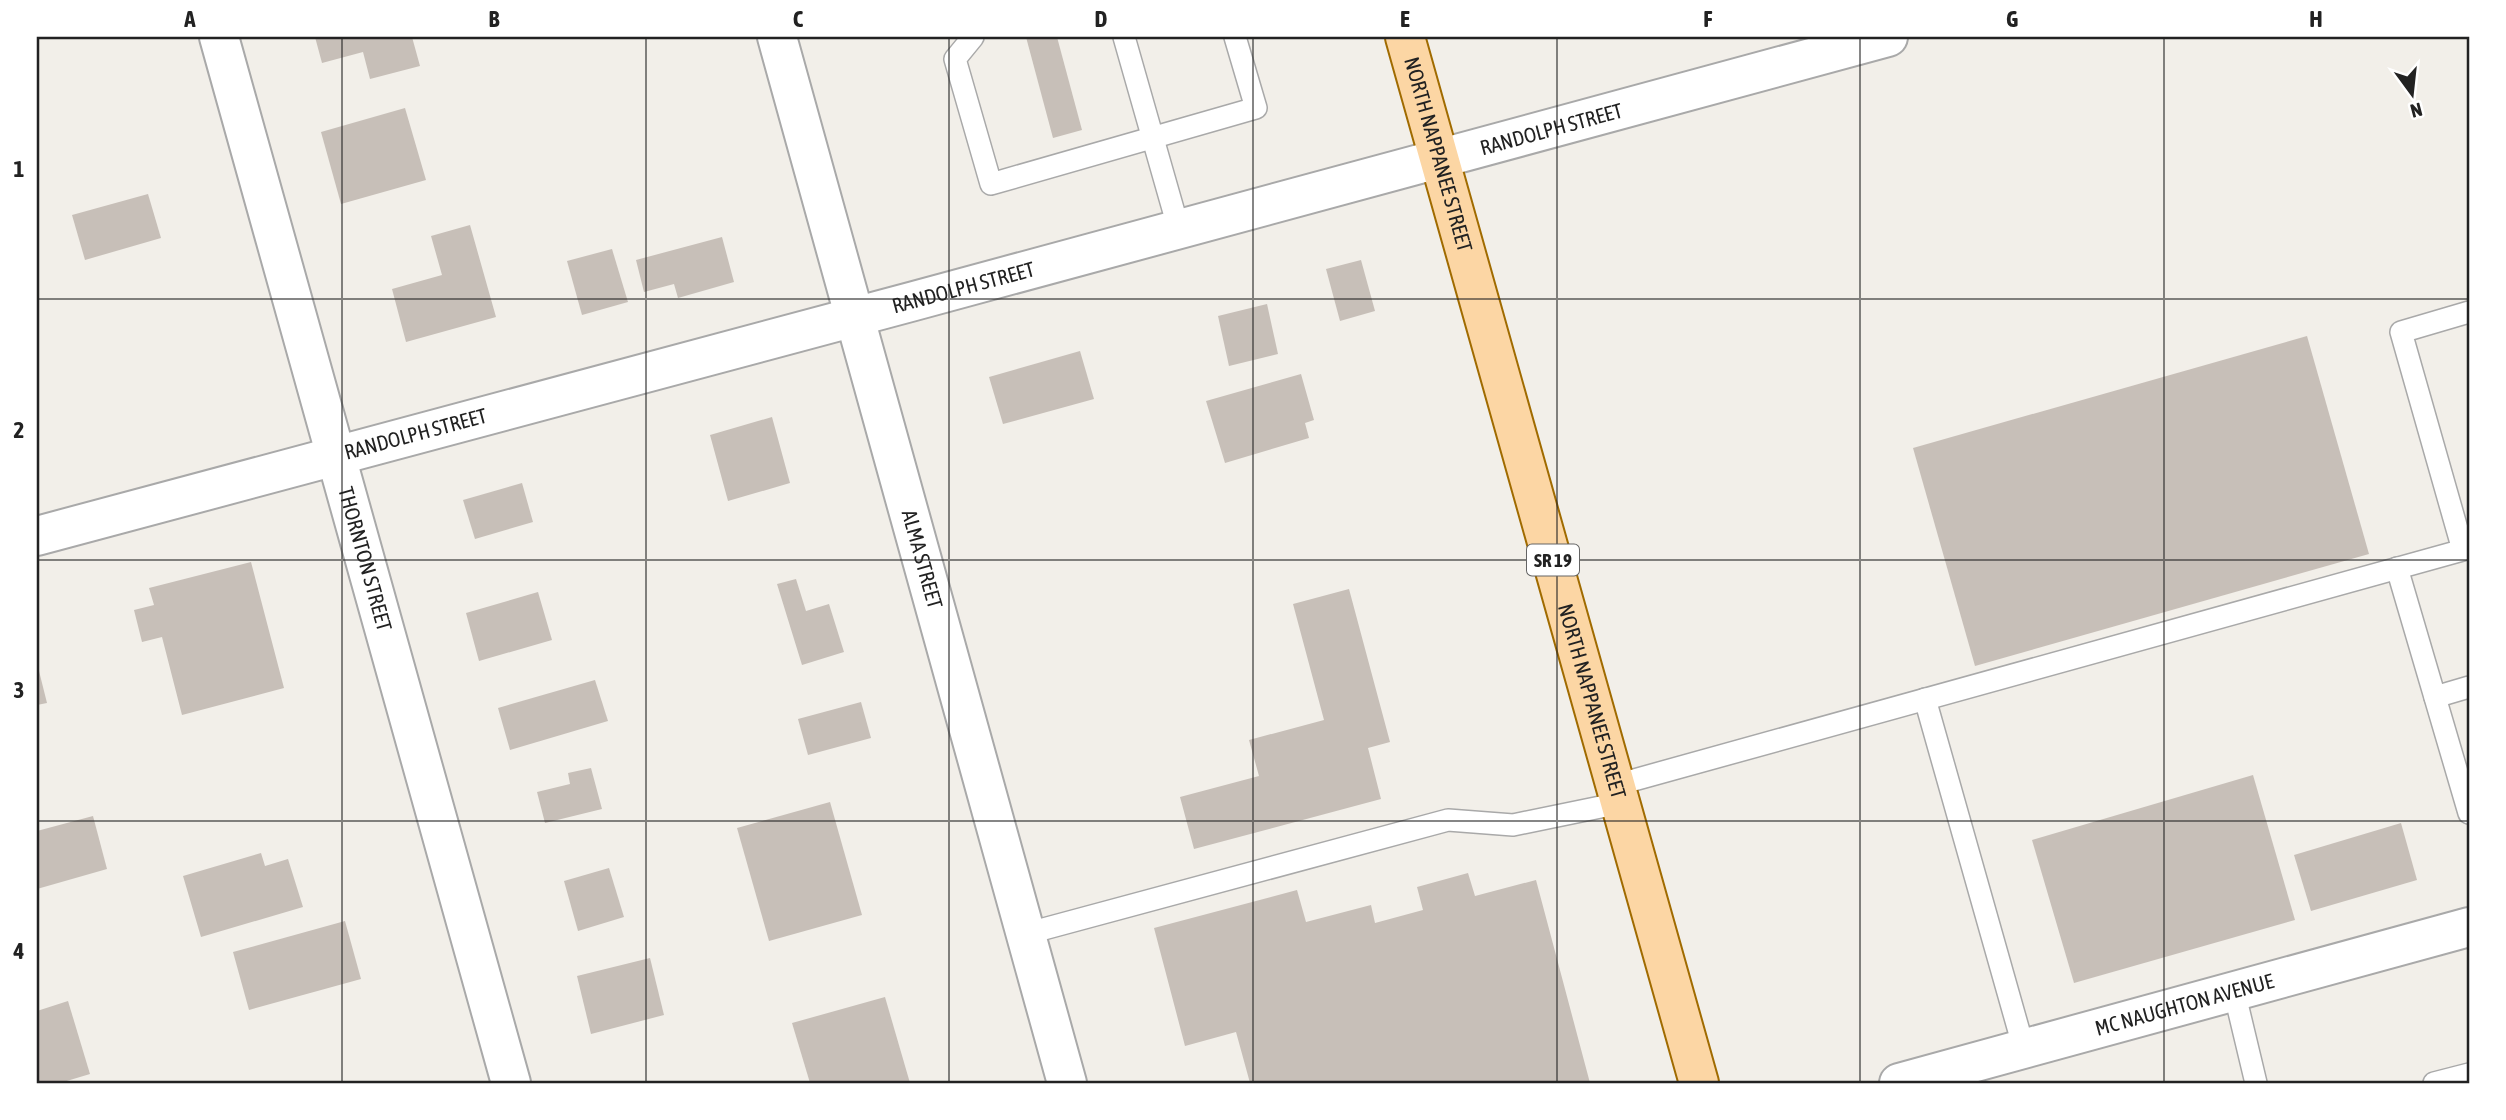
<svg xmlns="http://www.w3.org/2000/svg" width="2506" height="1120" viewBox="0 0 2506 1120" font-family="'Asap Condensed',sans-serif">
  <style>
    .building { fill: #c7bfb8 }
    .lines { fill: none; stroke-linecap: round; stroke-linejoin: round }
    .service-casing { stroke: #a9a9a9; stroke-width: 24 }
    .minor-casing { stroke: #a9a9a9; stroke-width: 42 }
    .primary-casing { stroke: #a06b00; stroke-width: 42 }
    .service { stroke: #fff; stroke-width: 21 }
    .minor { stroke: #fff; stroke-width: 38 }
    .primary { stroke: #fcd6a4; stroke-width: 38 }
    .grid { fill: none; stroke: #222; stroke-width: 2; stroke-opacity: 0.55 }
    .labels { text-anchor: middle; stroke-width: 5; stroke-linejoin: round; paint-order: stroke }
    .shield { fill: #fff; stroke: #646464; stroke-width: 2 }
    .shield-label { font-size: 19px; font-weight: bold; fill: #222 }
    .street-label { font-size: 21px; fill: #222; stroke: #fff }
    .neatline { fill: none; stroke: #222; stroke-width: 2.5 }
    .grid-label { font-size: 23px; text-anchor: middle; font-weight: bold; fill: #222 }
  </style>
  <rect width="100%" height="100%" fill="#f2efe9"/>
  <g class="building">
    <polygon points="315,37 412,37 420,66 370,79 363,52 322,63"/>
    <polygon points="1026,37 1057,37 1082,130 1053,138"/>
    <polygon points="405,108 426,180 341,204 321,132"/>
    <polygon points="148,194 161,238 85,260 72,215"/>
    <polygon points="470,225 496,317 406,342 392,289 442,275 431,236"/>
    <polygon points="722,237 734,282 678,298 674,284 644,292 636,260"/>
    <polygon points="612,249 628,302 582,315 567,261"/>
    <polygon points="1361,260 1375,311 1340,321 1326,269"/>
    <polygon points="1267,304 1278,354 1229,366 1218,316"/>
    <polygon points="2307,336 2369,554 1975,666 1913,448"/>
    <polygon points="1080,351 1094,399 1003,424 989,377"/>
    <polygon points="1301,374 1314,420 1305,423 1309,438 1225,463 1206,401"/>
    <polygon points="772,417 790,483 728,501 710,435"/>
    <polygon points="522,483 533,522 475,539 463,500"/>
    <polygon points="251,562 284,688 182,715 162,637 142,642 134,610 154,605 149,588"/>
    <polygon points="796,579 806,611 829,604 844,652 802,665 777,584"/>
    <polygon points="1349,589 1390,742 1368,748 1381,799 1194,849 1180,797 1259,776 1249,740 1324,720 1293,604"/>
    <polygon points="538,592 552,640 479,661 466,613"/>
    <polygon points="37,663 47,703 37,705"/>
    <polygon points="595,680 608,721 510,750 498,708"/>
    <polygon points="861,702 871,738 808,755 798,719"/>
    <polygon points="591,768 602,809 545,823 537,792 570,784 568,773"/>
    <polygon points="2253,775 2295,920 2074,983 2032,840"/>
    <polygon points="830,802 862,915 769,941 737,828"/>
    <polygon points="93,816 107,869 37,889 37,831"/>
    <polygon points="2401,823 2417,880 2311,911 2294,855"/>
    <polygon points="261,853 265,866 288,859 303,907 201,937 183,876"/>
    <polygon points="609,868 624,917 578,931 564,881"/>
    <polygon points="1468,873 1475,896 1536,880 1590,1083 1250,1083 1236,1032 1185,1046 1154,928 1297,890 1306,922 1371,905 1375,923 1423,910 1417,887"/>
    <polygon points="345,921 361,979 249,1010 233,952"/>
    <polygon points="650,958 664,1015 591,1034 577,976"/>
    <polygon points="885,997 910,1083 810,1083 792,1023"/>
    <polygon points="68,1001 90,1074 60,1083 37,1083 37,1011"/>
  </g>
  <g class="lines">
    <defs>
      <g id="service">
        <polyline points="973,37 955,59 991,184 1256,108 1235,37"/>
        <polyline points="1124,37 1179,230"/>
        <polyline points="2397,568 2469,813"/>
        <polyline points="2435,697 2469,687"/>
        <polyline points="1925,699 2024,1049"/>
        <polyline points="1616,785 2463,550 2401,332 2469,312"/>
        <polyline points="1025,934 1448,820 1513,825 1620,803"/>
        <polyline points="2234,991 2256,1083"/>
        <polyline points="2434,1083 2469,1074"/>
      </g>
      <g id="minor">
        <path id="s1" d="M 219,37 L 511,1083"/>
        <path id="s2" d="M 777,37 L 1067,1083"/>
        <path id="s3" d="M 37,536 C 654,369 1272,208 1888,37"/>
        <path id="s4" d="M 1899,1083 L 2469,927"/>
      </g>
      <g id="primary">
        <path id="s5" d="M 1405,37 L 1699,1083"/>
      </g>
    </defs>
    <use href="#service" class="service-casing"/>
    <use href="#minor" class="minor-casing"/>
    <use href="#primary" class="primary-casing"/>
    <use href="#service" class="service"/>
    <use href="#minor" class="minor"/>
    <use href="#primary" class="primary"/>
  </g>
  <path class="grid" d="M 342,37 L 342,1083M 646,37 L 646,1083M 949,37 L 949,1083M 1253,37 L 1253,1083M 1557,37 L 1557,1083M 1860,37 L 1860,1083M 2164,37 L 2164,1083M 37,299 L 2469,299M 37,560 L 2469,560M 37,821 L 2469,821"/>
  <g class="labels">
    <rect class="shield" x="1527" y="544.5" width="52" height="31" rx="5"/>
    <g class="shield-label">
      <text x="1553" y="567">SR 19</text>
    </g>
    <g class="street-label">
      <text dy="7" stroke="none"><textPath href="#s3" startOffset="1568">RANDOLPH STREET</textPath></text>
      <text dy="7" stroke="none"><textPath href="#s5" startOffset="122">NORTH NAPPANEE STREET</textPath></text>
      <text dy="7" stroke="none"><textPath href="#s3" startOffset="959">RANDOLPH STREET</textPath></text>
      <text dy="7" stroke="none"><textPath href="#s3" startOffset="392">RANDOLPH STREET</textPath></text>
      <text dy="7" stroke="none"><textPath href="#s1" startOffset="542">THORNTON STREET</textPath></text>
      <text dy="7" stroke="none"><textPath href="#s2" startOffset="542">ALMA STREET</textPath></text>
      <text dy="7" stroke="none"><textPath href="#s5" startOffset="690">NORTH NAPPANEE STREET</textPath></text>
      <text dy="7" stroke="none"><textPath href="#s4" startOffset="296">MC NAUGHTON AVENUE</textPath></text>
    </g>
  </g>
  <rect width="2506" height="1120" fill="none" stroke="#ffffff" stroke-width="77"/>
  <g transform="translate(2412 94) rotate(165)" stroke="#ffffff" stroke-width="5" paint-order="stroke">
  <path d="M0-5L12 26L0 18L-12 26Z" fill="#222222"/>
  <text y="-10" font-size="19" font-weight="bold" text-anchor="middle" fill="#222222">N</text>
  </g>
  <rect x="38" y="38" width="2430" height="1044" class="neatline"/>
  <g class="grid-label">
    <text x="190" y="27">A</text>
    <text x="494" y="27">B</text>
    <text x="798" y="27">C</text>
    <text x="1101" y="27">D</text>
    <text x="1405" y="27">E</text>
    <text x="1708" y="27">F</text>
    <text x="2012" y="27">G</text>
    <text x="2316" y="27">H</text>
    <text x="19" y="177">1</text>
    <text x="19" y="438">2</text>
    <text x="19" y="698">3</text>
    <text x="19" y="959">4</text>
  </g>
</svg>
